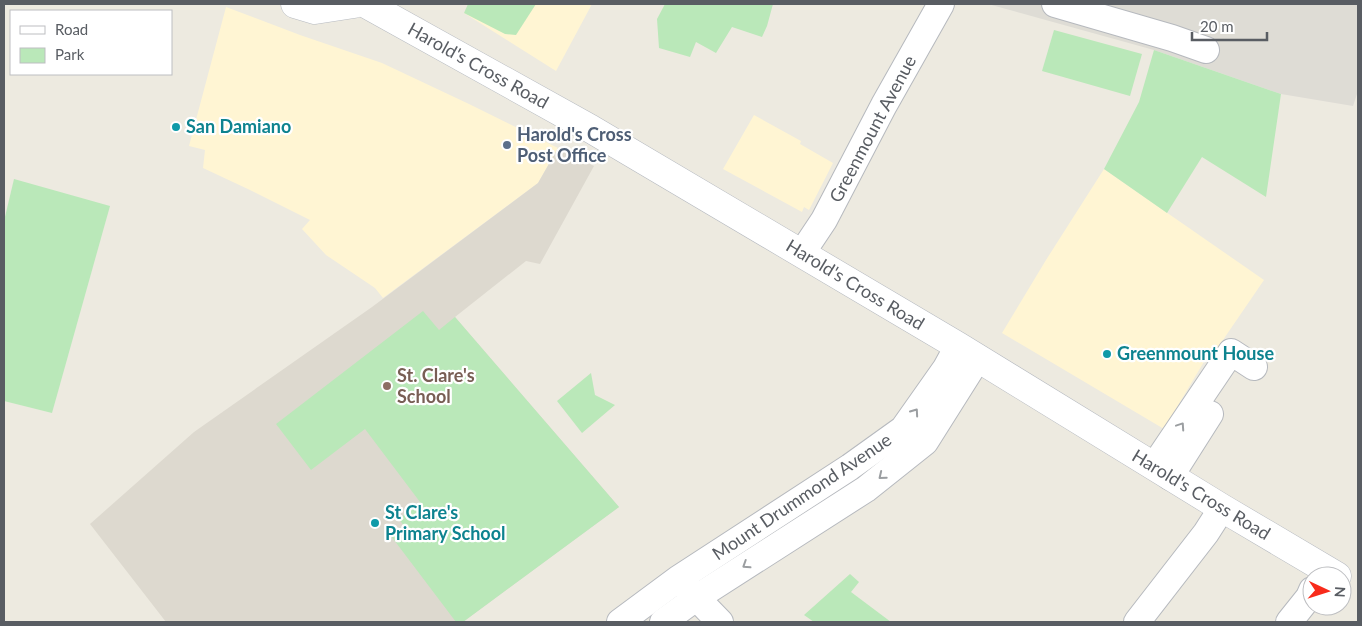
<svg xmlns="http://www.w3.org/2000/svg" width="1362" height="626" viewBox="0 0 1362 626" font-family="Lato,sans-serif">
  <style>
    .commercial { fill: #fff5d3 }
    .industrial { fill: #dedcd5 }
    .education { fill: #ddd9cf }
    .green { fill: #bae8b9 }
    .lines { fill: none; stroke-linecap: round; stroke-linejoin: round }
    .street-casing { stroke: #b6b9be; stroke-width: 28 }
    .secondary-casing { stroke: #b6bac0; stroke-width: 29 }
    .street { stroke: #fff; stroke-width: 26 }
    .secondary { stroke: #fff; stroke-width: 28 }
    .oneway { stroke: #9b9ea1 }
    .culture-dot { fill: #0f9aa8; stroke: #fff; stroke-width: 2 }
    .service-dot { fill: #5c6f8a; stroke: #fff; stroke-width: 2 }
    .education-dot { fill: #8d6e63; stroke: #fff; stroke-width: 2 }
    .labels { text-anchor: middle; stroke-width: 4.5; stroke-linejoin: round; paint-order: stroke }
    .street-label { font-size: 18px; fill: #595d63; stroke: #fff }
    .culture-label { font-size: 18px; font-weight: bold; fill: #0d838f; stroke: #fff; text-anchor: start }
    .service-label { font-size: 18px; font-weight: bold; fill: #4e5e75; stroke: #fff; text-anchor: start }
    .education-label { font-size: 18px; font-weight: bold; fill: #785e54; stroke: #fff; text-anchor: start }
  </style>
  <rect width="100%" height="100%" fill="#edeae0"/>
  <g class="commercial">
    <polygon points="469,4 592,4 556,71 464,13"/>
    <polygon points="226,7 300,35 382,63 469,104 558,148 538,183 383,298 375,288 326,255 302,229 310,220 250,190 203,168 205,150 189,146"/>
    <polygon points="754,115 801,141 800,144 833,163 809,210 804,207 802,212 723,169"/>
    <polygon points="1104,169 1264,280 1212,356 1208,355 1164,429 1002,333 1046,260"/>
  </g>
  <polygon class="industrial" points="988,4 1358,4 1358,91 1353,106 1281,94 1154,50"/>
  <polygon class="education" points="558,148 594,166 540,264 526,261 455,317 619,507 463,622 166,622 90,524 194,432 372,307 538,183"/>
  <g class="green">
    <polygon points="468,4 536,4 516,35 505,34 464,13"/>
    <polygon points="665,4 773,4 767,26 762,37 732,27 716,53 696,42 690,57 659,48 657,19"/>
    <polygon points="1054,30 1142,54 1130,96 1042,71"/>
    <polygon points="1154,50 1281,94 1266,197 1202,157 1167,213 1104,169 1139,102"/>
    <polygon points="14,179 110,206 52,413 4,401 4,221"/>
    <polygon points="423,311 439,330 455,317 619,507 463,622 456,622 391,536 404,526 399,519 420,502 365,429 311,470 276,424"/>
    <polygon points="591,373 595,395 615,405 582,433 557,401"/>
    <polygon points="850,574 859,582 851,592 891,622 814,622 804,615"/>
  </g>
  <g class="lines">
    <defs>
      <g id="street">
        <polyline points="1055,4 1172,38 1206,50"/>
        <polyline points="802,253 824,220 884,105 941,4"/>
        <polyline points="1154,466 1231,352 1254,367"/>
        <polyline points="1170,477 1210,414"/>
        <polyline points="684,585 720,622"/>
        <polyline points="620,622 678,579 850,467 903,429 946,368 958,346"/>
        <polyline points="663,622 696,598 866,489 925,442 978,358"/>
        <polyline points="1137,622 1206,533 1222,508"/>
        <polyline points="1289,622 1309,597 1312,590"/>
      </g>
      <g id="secondary">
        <polyline points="295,4 315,10 354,4"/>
        <polyline points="366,4 591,129 958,346 1222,508 1337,576"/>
      </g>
    </defs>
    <use href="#street" class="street-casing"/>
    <use href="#secondary" class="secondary-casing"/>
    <use href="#street" class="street"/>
    <use href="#secondary" class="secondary"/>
  </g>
  <defs><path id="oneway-chevron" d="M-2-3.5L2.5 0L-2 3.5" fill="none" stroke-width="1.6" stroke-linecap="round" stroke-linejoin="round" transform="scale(1.25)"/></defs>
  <g class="oneway">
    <use href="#oneway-chevron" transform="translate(915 412) rotate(-55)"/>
    <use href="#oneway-chevron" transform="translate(1181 426) rotate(-56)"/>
    <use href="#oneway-chevron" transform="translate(882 476) rotate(141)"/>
    <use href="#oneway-chevron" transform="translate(746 565) rotate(147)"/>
  </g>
  <g class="culture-dot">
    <circle cx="176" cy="127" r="5"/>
    <circle cx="1107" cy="354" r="5"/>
    <circle cx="375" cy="523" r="5"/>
  </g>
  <circle class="service-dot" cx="507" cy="145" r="5"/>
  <circle class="education-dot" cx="387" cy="386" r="5"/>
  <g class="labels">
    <g class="street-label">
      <text transform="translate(478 66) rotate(29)" y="6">Harold's Cross Road</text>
      <text transform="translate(873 129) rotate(-62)" y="6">Greenmount Avenue</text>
      <text transform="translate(855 285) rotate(31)" y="6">Harold's Cross Road</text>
      <text transform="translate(1201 495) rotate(31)" y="6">Harold's Cross Road</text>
      <text transform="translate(802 497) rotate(-34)" y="6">Mount Drummond Avenue</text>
    </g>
    <g class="culture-label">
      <text x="186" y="133">San Damiano</text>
      <text x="1117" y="360">Greenmount House</text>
      <text x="385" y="519">St Clare's<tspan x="385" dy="21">Primary School</tspan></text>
    </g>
    <g class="service-label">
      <text x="517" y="141">Harold's Cross<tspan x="517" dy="21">Post Office</tspan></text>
    </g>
    <g class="education-label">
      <text x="397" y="382">St. Clare's<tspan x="397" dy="21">School</tspan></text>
    </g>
  </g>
  <rect width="1362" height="626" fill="none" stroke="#595d63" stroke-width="10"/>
  <rect x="10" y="10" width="162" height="65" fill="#ffffff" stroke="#bdbec1"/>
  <rect x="20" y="26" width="25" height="8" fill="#ffffff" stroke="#bdbec1"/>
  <text x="55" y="35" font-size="15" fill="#595d63">Road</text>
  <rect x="20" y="48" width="25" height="15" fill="#bae8b9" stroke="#bdbec1"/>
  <text x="55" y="60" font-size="15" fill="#595d63">Park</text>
  <g transform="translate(1327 591) rotate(94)"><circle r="24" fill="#ffffff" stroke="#bdbec1"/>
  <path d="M0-4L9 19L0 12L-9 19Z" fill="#f82b1b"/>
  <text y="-8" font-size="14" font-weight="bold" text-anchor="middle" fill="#595d63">N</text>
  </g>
  <path d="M1192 32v8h75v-8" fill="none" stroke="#595d63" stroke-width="2.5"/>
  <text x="1200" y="32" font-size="15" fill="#595d63" stroke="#ffffff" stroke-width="4" paint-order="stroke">20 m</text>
</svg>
